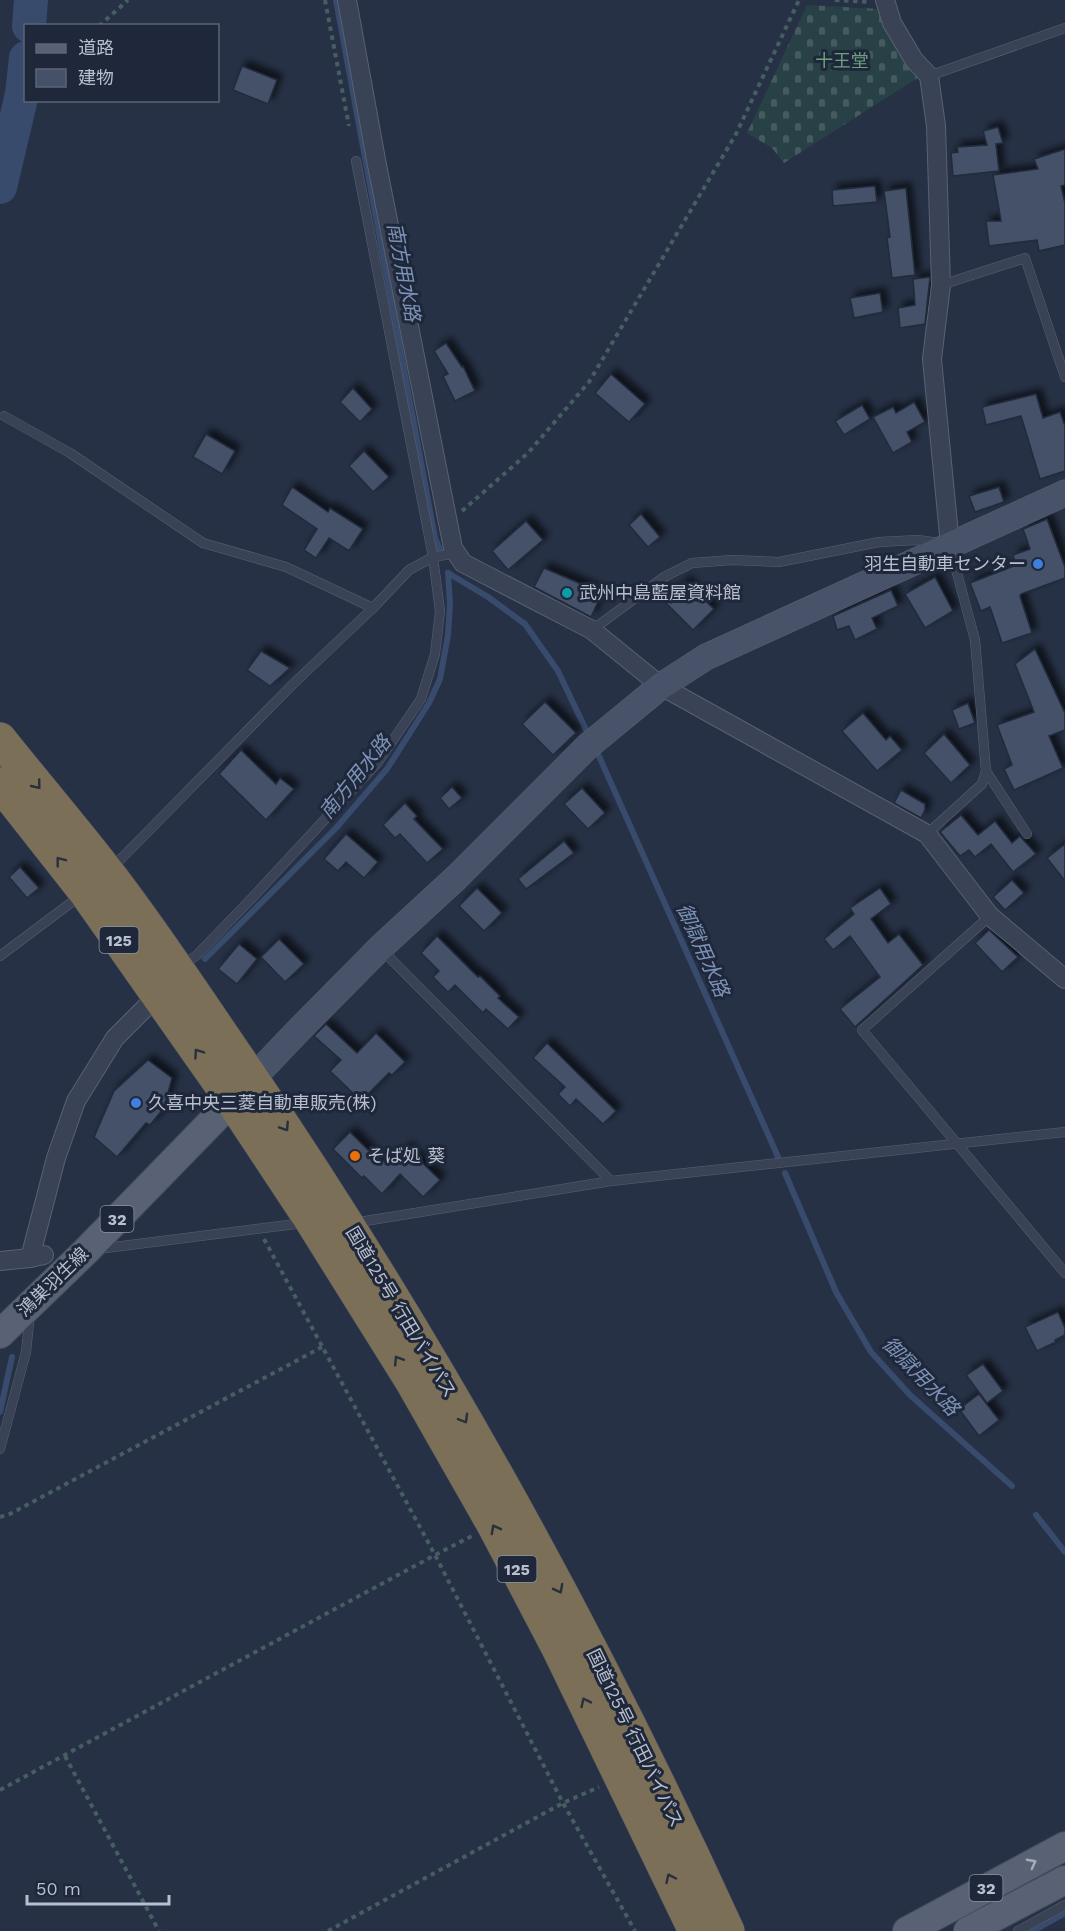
<svg xmlns="http://www.w3.org/2000/svg" width="1065" height="1931" viewBox="0 0 1065 1931" font-family="'Work Sans','Noto Sans JP',sans-serif">
  <style>
    .cemetery { fill: url(#cemetery-stones) }
    .lines { fill: none; stroke-linecap: round; stroke-linejoin: round }
    .stream { stroke: #384b6d; stroke-width: 6 }
    .river { stroke: #384b6d; stroke-width: 34 }
    .building { fill: #445168; stroke: #212a3c; stroke-width: 1.5; filter: url(#shadow) }
    .lane-casing { stroke: #596172; stroke-width: 10 }
    .street-casing { stroke: #596172; stroke-width: 20 }
    .secondary-casing { stroke: #596172; stroke-width: 27 }
    .primary-casing { stroke: #444c5e; stroke-width: 30 }
    .highway-casing { stroke: #454e5f; stroke-width: 34 }
    .path { stroke: #465e62; stroke-width: 4; stroke-dasharray: 4.5 4.5; stroke-linecap: butt }
    .lane { stroke: #3a4355; stroke-width: 9 }
    .street { stroke: #3a4355; stroke-width: 18 }
    .secondary { stroke: #485268; stroke-width: 26 }
    .primary { stroke: #596274; stroke-width: 28 }
    .highway { stroke: #7b6f57; stroke-width: 33 }
    .oneway { stroke: #282f3d }
    .oneway2 { stroke: #a5acbc }
    .shop-dot { fill: #3f7fe0; stroke: #1f283a; stroke-width: 2 }
    .culture-dot { fill: #0f9aa8; stroke: #1f283a; stroke-width: 2 }
    .food-dot { fill: #e8710a; stroke: #1f283a; stroke-width: 2 }
    .labels { text-anchor: middle; stroke-width: 6; stroke-linejoin: round; paint-order: stroke }
    .shield { fill: #1f283a; stroke: #8a92a2; stroke-width: 1.5 }
    .shield-label { font-size: 16px; font-weight: bold; fill: #b8bfce }
    .park-label { font-size: 18px; fill: #6ea07d; stroke: #1f283a }
    .poi-label { font-size: 18px; fill: #b8bfce; stroke: #1f283a; text-anchor: start }
    .street-label { font-size: 18px; fill: #b8bfce; stroke: #1f283a }
    .water-label { font-size: 20px; font-style: italic; fill: #7d92b7; stroke: #1f283a }
  </style>
  <defs>
    <pattern id="cemetery-stones" width="16" height="16" patternUnits="userSpaceOnUse" patternTransform="scale(1.5)"><rect width="16" height="16" fill="#284146"/><path d="M2 7V4a2 2 0 0 1 4 0v3zM10 15v-3a2 2 0 0 1 4 0v3z" fill="#455b60"/></pattern>
    <filter id="shadow"><feDropShadow dx="5.5" dy="-5.5" stdDeviation="3" flood-color="#0009"/></filter>
  </defs>
  <rect width="100%" height="100%" fill="#263145"/>
  <polygon class="cemetery" points="807,5 879,9 919,77 784,163 772,148 747,133"/>
  <g class="lines">
    <g class="stream">
      <polyline points="336,0 435,538 440,550"/>
      <polyline points="448,573 488,597 525,624 558,671 586,730"/>
      <polyline points="598,754 779,1159"/>
      <polyline points="205,959 336,828 387,769 429,703 440,679 448,635 450,604 448,573"/>
      <polyline points="785,1173 836,1292 871,1352 910,1395 1012,1486"/>
      <polyline points="0,1412 12,1357"/>
      <polyline points="1036,1515 1065,1552"/>
      <polyline points="1033,1931 1065,1913"/>
    </g>
    <g class="river">
      <polyline points="29,26 31,0"/>
      <polyline points="0,187 22,94 26,58"/>
    </g>
  </g>
  <g class="building">
    <polygon points="242,66 277,80 268,104 233,90"/>
    <polygon points="998,127 1003,143 996,144 999,171 953,176 951,153 958,152 957,147 987,145 983,131"/>
    <polygon points="1065,149 1065,185 1061,186 1065,203 1065,245 1039,251 1037,240 989,246 986,221 1001,221 993,175 1038,169 1034,159"/>
    <polygon points="875,186 877,202 833,206 832,190"/>
    <polygon points="906,188 915,275 892,278 887,238 890,237 884,191"/>
    <polygon points="930,277 925,324 900,328 898,308 915,305 913,279"/>
    <polygon points="880,293 883,312 854,318 850,298"/>
    <polygon points="446,343 462,367 463,366 475,391 455,401 443,376 448,374 434,351"/>
    <polygon points="611,374 645,404 629,422 595,393"/>
    <polygon points="353,388 372,409 360,422 340,402"/>
    <polygon points="1036,394 1043,418 1060,412 1065,426 1065,471 1040,479 1021,416 986,425 982,407"/>
    <polygon points="914,402 925,422 907,432 912,442 893,453 873,417 893,407 896,413"/>
    <polygon points="862,405 870,419 844,435 835,421"/>
    <polygon points="206,434 235,451 222,474 193,457"/>
    <polygon points="364,451 389,477 373,492 349,466"/>
    <polygon points="292,487 328,512 330,508 363,529 349,551 329,538 316,558 304,550 317,529 282,505"/>
    <polygon points="999,487 1004,502 975,512 969,496"/>
    <polygon points="641,514 660,537 648,547 629,525"/>
    <polygon points="1047,519 1065,567 1065,578 1021,594 1020,596 1032,633 1002,643 990,607 981,611 970,583 1016,565 1013,555 1030,549 1023,529"/>
    <polygon points="526,521 543,540 508,570 492,551"/>
    <polygon points="544,568 602,593 591,617 534,587"/>
    <polygon points="935,577 953,611 925,628 905,594"/>
    <polygon points="685,581 714,609 693,630 665,602"/>
    <polygon points="891,590 898,606 872,618 877,629 855,640 849,626 837,630 833,616"/>
    <polygon points="1035,649 1065,713 1065,730 1049,736 1063,768 1014,790 1004,769 1012,765 997,725 1034,712 1015,664"/>
    <polygon points="261,651 290,668 270,686 247,670"/>
    <polygon points="545,702 576,733 553,755 522,724"/>
    <polygon points="968,703 975,723 959,729 952,710"/>
    <polygon points="863,713 886,740 890,736 902,750 877,771 842,731"/>
    <polygon points="944,734 970,765 951,783 924,753"/>
    <polygon points="241,750 276,784 280,778 294,789 266,820 219,774"/>
    <polygon points="452,787 462,798 449,809 440,798"/>
    <polygon points="582,788 605,813 588,829 564,804"/>
    <polygon points="901,790 925,804 925,810 921,818 894,803"/>
    <polygon points="405,803 417,816 414,819 443,849 427,863 400,834 395,838 383,825"/>
    <polygon points="961,815 978,835 995,821 1012,843 1020,836 1036,854 1013,872 991,844 975,857 969,850 960,856 940,832"/>
    <polygon points="346,834 378,862 364,878 346,862 338,871 324,859"/>
    <polygon points="564,841 574,853 526,889 518,879"/>
    <polygon points="1065,844 1065,881 1047,858"/>
    <polygon points="20,867 39,888 27,898 9,877"/>
    <polygon points="1012,880 1024,893 1005,910 993,897"/>
    <polygon points="477,888 502,913 484,931 459,906"/>
    <polygon points="880,888 891,904 871,919 888,943 899,934 923,965 855,1027 840,1009 880,977 850,936 833,950 824,939 854,914 850,908"/>
    <polygon points="989,930 1018,957 1002,972 975,943"/>
    <polygon points="437,936 478,977 480,976 500,996 498,998 519,1017 508,1029 486,1009 483,1013 455,985 448,992 433,977 439,971 421,953"/>
    <polygon points="279,939 304,964 285,982 261,957"/>
    <polygon points="239,944 257,959 237,984 218,969"/>
    <polygon points="326,1024 357,1053 376,1033 405,1062 392,1075 389,1073 361,1101 330,1071 341,1060 314,1036"/>
    <polygon points="547,1043 616,1111 603,1124 576,1099 570,1106 558,1094 565,1087 533,1058"/>
    <polygon points="148,1060 172,1078 164,1108 150,1125 146,1123 117,1157 94,1137 114,1091"/>
    <polygon points="350,1132 381,1163 384,1160 389,1164 406,1147 440,1180 423,1197 400,1174 382,1194 364,1176 362,1178 333,1149"/>
    <polygon points="1058,1312 1065,1328 1065,1335 1055,1340 1056,1342 1037,1351 1025,1327"/>
    <polygon points="983,1364 1003,1391 987,1403 966,1375"/>
    <polygon points="979,1394 999,1420 979,1436 959,1409"/>
  </g>
  <g class="lines">
    <defs>
      <g id="lane">
        <polyline points="929,76 1065,28"/>
        <polyline points="941,285 1025,258 1065,377"/>
        <polyline points="4,416 70,453 203,543 286,567 373,608"/>
        <polyline points="592,630 664,577 692,563 732,560 779,562 879,542 918,540 939,543"/>
        <polyline points="986,771 1027,834"/>
        <polyline points="927,834 982,784 986,771 975,640 950,547"/>
        <polyline points="112,868 292,685 373,608 409,570 433,557 456,553"/>
        <polyline points="990,916 862,1030 1065,1273"/>
        <polyline points="382,950 611,1181"/>
        <polyline points="0,956 80,896"/>
        <polyline points="183,965 197,955 253,897 378,762 421,699 435,654 440,611 433,557 356,161"/>
        <polyline points="353,1223 611,1181 1065,1132"/>
        <polyline points="98,1249 304,1223"/>
        <polyline points="0,1449 26,1352 30,1314"/>
        <polyline points="1018,1931 1065,1905"/>
      </g>
      <g id="street">
        <polyline points="347,0 377,165 453,548 463,563 592,630 661,686 927,834 990,916 1065,979"/>
        <polyline points="885,0 892,23 914,60 929,76 936,126 941,285 932,359 950,545"/>
        <polyline points="44,1255 30,1258 56,1158 76,1101 115,1038 158,995"/>
        <polyline points="0,1261 30,1258"/>
      </g>
      <polyline id="secondary" points="240,1092 295,1034 380,948 457,877 588,746 661,686 706,657 1065,493"/>
      <g id="primary">
        <polyline points="0,1334 86,1251 232,1101"/>
        <polyline points="907,1931 1065,1846"/>
        <polyline points="968,1931 1065,1880"/>
      </g>
      <g id="highway">
        <path d="M 0,739 C 35,783 72,826 106,870 C 151,928 191,989 232,1049 C 423,1327 588,1624 728,1931"/>
        <polyline points="0,784 85,892 232,1101 312,1222 412,1382 494,1526 558,1648 695,1931"/>
      </g>
    </defs>
    <use href="#lane" class="lane-casing"/>
    <use href="#street" class="street-casing"/>
    <use href="#secondary" class="secondary-casing"/>
    <use href="#primary" class="primary-casing"/>
    <use href="#highway" class="highway-casing"/>
    <g class="path">
      <polyline points="325,0 349,126"/>
      <polyline points="835,0 870,2"/>
      <polyline points="99,26 128,0"/>
      <polyline points="462,511 528,453 589,382 736,134 799,0"/>
      <polyline points="264,1239 435,1555 563,1803 635,1931"/>
      <polyline points="0,1517 10,1514 322,1347"/>
      <polyline points="65,1756 159,1931"/>
      <polyline points="0,1790 435,1555 472,1536"/>
      <polyline points="328,1931 563,1803 599,1787"/>
    </g>
    <use href="#lane" class="lane"/>
    <use href="#street" class="street"/>
    <use href="#secondary" class="secondary"/>
    <use href="#primary" class="primary"/>
    <use href="#highway" class="highway"/>
  </g>
  <defs><path id="oneway-chevron" d="M-2-3.5L2.5 0L-2 3.5" fill="none" stroke-width="1.6" stroke-linecap="round" stroke-linejoin="round" transform="scale(1.5)"/></defs>
  <g class="oneway">
    <use href="#oneway-chevron" transform="translate(37 785) rotate(51)"/>
    <use href="#oneway-chevron" transform="translate(60 861) rotate(-128)"/>
    <use href="#oneway-chevron" transform="translate(198 1053) rotate(-125)"/>
    <use href="#oneway-chevron" transform="translate(285 1127) rotate(57)"/>
    <use href="#oneway-chevron" transform="translate(398 1360) rotate(-122)"/>
    <use href="#oneway-chevron" transform="translate(464 1419) rotate(60)"/>
    <use href="#oneway-chevron" transform="translate(495 1529) rotate(-118)"/>
    <use href="#oneway-chevron" transform="translate(559 1589) rotate(62)"/>
    <use href="#oneway-chevron" transform="translate(585 1702) rotate(-116)"/>
    <use href="#oneway-chevron" transform="translate(670 1878) rotate(-115)"/>
  </g>
  <use class="oneway2" href="#oneway-chevron" transform="translate(1032 1863) rotate(-28)"/>
  <g class="shop-dot">
    <circle cx="1038" cy="564" r="6"/>
    <circle cx="136" cy="1103" r="6"/>
  </g>
  <circle class="culture-dot" cx="567" cy="593" r="6"/>
  <circle class="food-dot" cx="355" cy="1156" r="6"/>
  <g class="labels">
    <g class="shield">
      <rect x="99.5" y="927" width="39" height="26" rx="4.5"/>
      <rect x="100.5" y="1206" width="33" height="26" rx="4.5"/>
      <rect x="497.5" y="1556" width="39" height="26" rx="4.5"/>
      <rect x="969.5" y="1875" width="33" height="26" rx="4.5"/>
    </g>
    <g class="shield-label">
      <text x="119" y="946">125</text>
      <text x="117" y="1225">32</text>
      <text x="517" y="1575">125</text>
      <text x="986" y="1894">32</text>
    </g>
    <g class="park-label">
      <text x="842" y="67">十王堂</text>
    </g>
    <g class="poi-label">
      <text x="1026" y="570" text-anchor="end">羽生自動車センター</text>
      <text x="579" y="599">武州中島藍屋資料館</text>
      <text x="148" y="1109">久喜中央三菱自動車販売(株)</text>
      <text x="367" y="1162">そば処 葵</text>
    </g>
    <g class="street-label">
      <text transform="translate(53 1282) rotate(-44)" y="6">鴻巣羽生線</text>
      <text transform="translate(401 1312) rotate(59)" y="6">国道125号 行田バイパス</text>
      <text transform="translate(635 1738) rotate(64)" y="6">国道125号 行田バイパス</text>
    </g>
    <g class="water-label">
      <text transform="translate(404 272) rotate(79)" y="7">南方用水路</text>
      <text transform="translate(355 777) rotate(-51)" y="7">南方用水路</text>
      <text transform="translate(703 950) rotate(66)" y="7">御獄用水路</text>
      <text transform="translate(921 1376) rotate(46)" y="7">御獄用水路</text>
    </g>
  </g>
  <rect x="24" y="24" width="195" height="78" fill="#1f283a" stroke="#5c6475" stroke-width="1.5"/>
  <rect x="36" y="44" width="30" height="9" fill="#596274" stroke="#5c6475" stroke-width="1.5"/>
  <text x="78" y="54" font-size="18" fill="#b8bfce">道路</text>
  <rect x="36" y="69" width="30" height="18" fill="#445168" stroke="#5c6475" stroke-width="1.5"/>
  <text x="78" y="84" font-size="18" fill="#b8bfce">建物</text>
  <path d="M27 1895v9h142v-9" fill="none" stroke="#b8bfce" stroke-width="3"/>
  <text x="36" y="1895" font-size="18" fill="#b8bfce" stroke="#1f283a" stroke-width="4.5" paint-order="stroke">50 m</text>
</svg>
